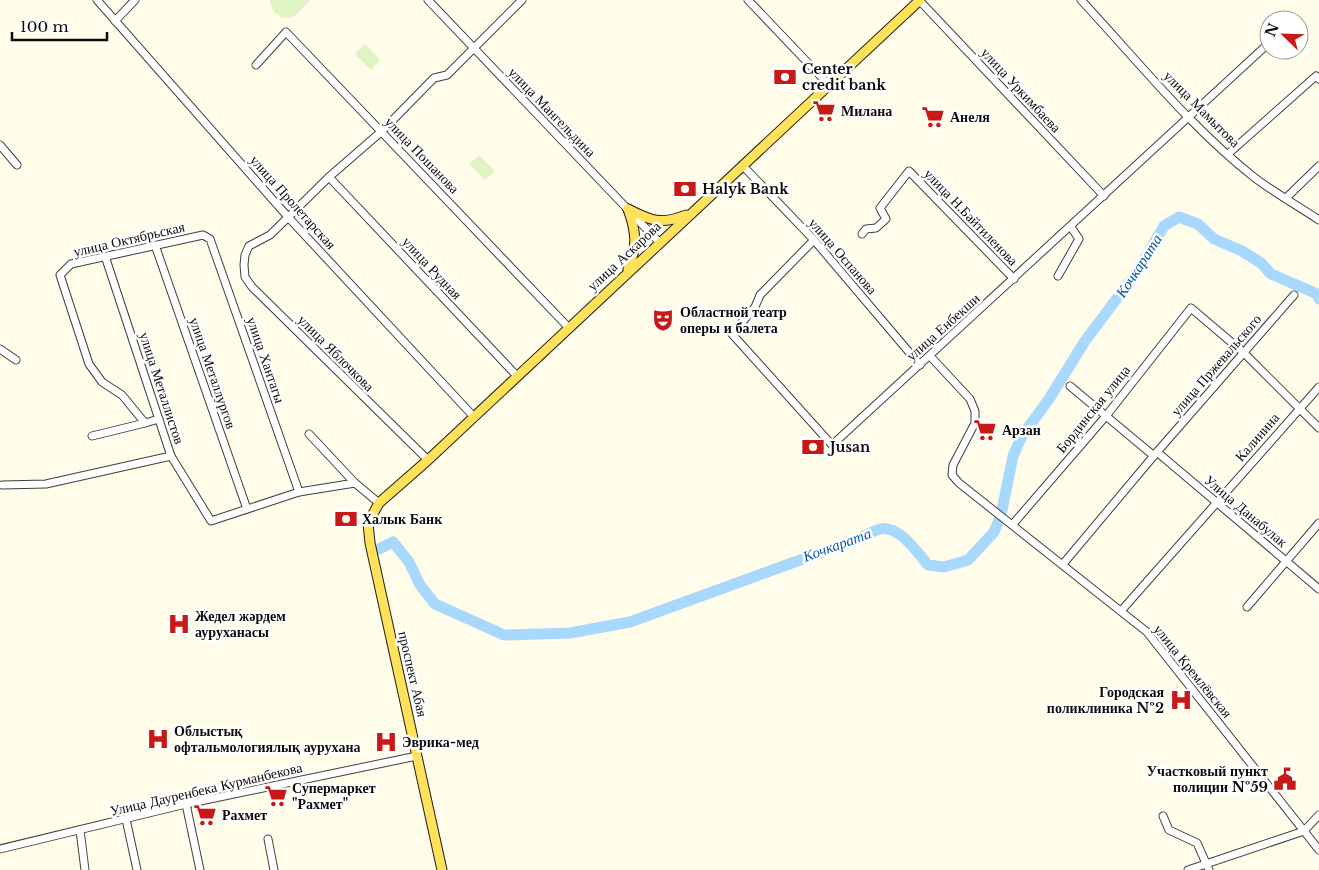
<svg xmlns="http://www.w3.org/2000/svg" width="1319" height="870" viewBox="0 0 1319 870" font-family="'Libre Baskerville',serif">
  <style>
    .pitch { fill: #dff4c2 }
    .lines { fill: none; stroke-linecap: round; stroke-linejoin: round }
    .river { stroke: #a8d8fd; stroke-width: 11 }
    .minor-casing { stroke: #3f3f3f; stroke-width: 9 }
    .major-casing { stroke: #1d1d1d; stroke-width: 11 }
    .minor { stroke: #fff; stroke-width: 7 }
    .major { stroke: #ffe25a; stroke-width: 9 }
    .labels { text-anchor: middle; stroke-width: 5; stroke-linejoin: round; paint-order: stroke }
    .poi-label { font-size: 14px; font-weight: bold; fill: #0c0c0c; stroke: #fff; text-anchor: start }
    .street-label { font-size: 14px; fill: #0c0c0c; stroke: #fff }
    .water-label { font-size: 15px; font-style: italic; fill: #0959a9; stroke: #fff }
  </style>
  <rect width="100%" height="100%" fill="#fffcea"/>
  <g class="pitch">
    <polygon points="269,0 310,0 295,16 282,18 274,12"/>
    <polygon points="365,44 380,60 371,70 355,54"/>
    <polygon points="479,155 495,171 485,180 469,164"/>
  </g>
  <g class="lines">
    <path class="river" d="M 379,549 L 393,542 L 409,562 L 420,585 L 435,604 L 504,635 L 570,633 L 630,622 L 858,539 C 865,536 872,531 880,529 C 898,524 917,552 928,565 L 944,567 L 968,560 L 994,532 L 1001,515 L 1013,456 L 1022,436 L 1049,399 L 1085,341 L 1139,269 L 1164,226 L 1179,217 L 1198,224 L 1214,239 L 1242,251 L 1261,263 L 1271,274 L 1317,294 L 1319,299"/>
    <defs>
      <g id="minor">
        <polyline points="97,0 288,217 474,417"/>
        <polyline points="428,0 659,242"/>
        <polyline points="748,0 829,85"/>
        <polyline points="919,0 1104,196"/>
        <path d="M 1081,0 C 1137,60 1190,127 1255,178 C 1275,193 1298,206 1319,220"/>
        <polyline points="115,21 135,0"/>
        <polyline points="256,65 286,32 569,328"/>
        <polyline points="0,145 17,165"/>
        <polyline points="1228,154 1316,76 1319,79"/>
        <polyline points="743,166 814,240 920,365"/>
        <polyline points="329,177 517,376"/>
        <polyline points="1286,198 1319,166"/>
        <polyline points="862,234 866,229 876,228 886,219 880,208 909,171 1014,279"/>
        <polyline points="814,240 760,295 755,307 732,334 832,445 1269,43"/>
        <polyline points="155,245 247,509"/>
        <polyline points="105,256 171,456 211,521 299,492 355,483 379,503"/>
        <polyline points="1058,276 1079,239 1071,227"/>
        <polyline points="0,349 16,360"/>
        <polyline points="930,356 970,399 975,411 975,423 953,465 952,475 959,483 1147,632 1319,850"/>
        <polyline points="1070,386 1154,456"/>
        <polyline points="159,419 145,423 122,395 102,382 89,364 60,275 71,264 203,235 210,239 299,492"/>
        <polyline points="309,434 355,483"/>
        <polyline points="92,436 145,423"/>
        <polyline points="1157,452 1319,589"/>
        <polyline points="428,460 252,287 245,277 244,265 245,255 249,246 270,235 329,177 382,131 434,78 447,75 522,0"/>
        <polyline points="2,485 46,484 171,456"/>
        <polyline points="1013,524 1106,416 1191,308 1244,353 1319,428"/>
        <polyline points="1063,564 1157,452 1294,295"/>
        <polyline points="1247,607 1319,523"/>
        <polyline points="1121,611 1319,387"/>
        <polyline points="186,804 200,870"/>
        <polyline points="1163,816 1169,830 1197,843 1209,870"/>
        <polyline points="126,819 137,870"/>
        <polyline points="80,830 85,870"/>
        <polyline points="268,839 274,870"/>
        <polyline points="0,849 186,804 417,756"/>
        <polyline points="1188,870 1304,831 1319,815"/>
      </g>
      <g id="major">
        <path d="M 628,209 C 636,231 638,247 628,269"/>
        <path d="M 628,209 C 651,221 661,225 686,215"/>
        <polyline points="442,870 370,543 368,523 379,503 428,460 920,0"/>
      </g>
    </defs>
    <use href="#minor" class="minor-casing"/>
    <use href="#major" class="major-casing"/>
    <use href="#minor" class="minor"/>
    <use href="#major" class="major"/>
  </g>
  <defs>
    <symbol id="bank-bare" viewBox="-9 -9 18 18"><path d="M-6-4H6V4H-6ZM0-2.3a2.3 2.3 0 1 0 0 4.6a2.3 2.3 0 1 0 0-4.6Z" fill="#c91916" stroke="#fff" stroke-width="2.5" paint-order="stroke"/></symbol>
    <symbol id="supermarket-bare" viewBox="-9 -9 18 18"><path d="M-6-5.5h2.5l.6 2H6L4.5 2H-2.5L-4.4-4H-6ZM-1.5 3.2a1.3 1.3 0 1 0 .1 0ZM3 3.2a1.3 1.3 0 1 0 .1 0Z" fill="#c91916" stroke="#fff" stroke-width="2.5" paint-order="stroke"/></symbol>
    <symbol id="theatre-bare" viewBox="-9 -9 18 18"><path d="M-5-5.5Q0-4 5-5.5V0Q5 5 0 6Q-5 5-5 0ZM-3.3-2.5H-1v1.5H-3.3ZM1-2.5H3.3v1.5H1ZM-2.8 1Q0 5.5 2.8 1Z" fill="#c91916" stroke="#fff" stroke-width="2.5" paint-order="stroke"/></symbol>
    <symbol id="hospital-bare" viewBox="-9 -9 18 18"><path d="M-5-5h3v3.5h4V-5h3V5h-3V1.5h-4V5h-3Z" fill="#c91916" stroke="#fff" stroke-width="2.5" paint-order="stroke"/></symbol>
    <symbol id="civic-bare" viewBox="-9 -9 18 18"><path d="M-.6-6.5H3V-4.5H.6V-3L4-1V1h2V6H-6V1h2V-1L-.6-3ZM-1.2 2.5V6h2.4V2.5Z" fill="#c91916" stroke="#fff" stroke-width="2.5" paint-order="stroke"/></symbol>
  </defs>
  <g fill-rule="evenodd">
    <use href="#bank-bare" x="769" y="61" width="32" height="32"/>
    <use href="#supermarket-bare" x="808" y="95" width="32" height="32"/>
    <use href="#supermarket-bare" x="917" y="101" width="32" height="32"/>
    <use href="#bank-bare" x="669" y="173" width="32" height="32"/>
    <use href="#theatre-bare" x="647" y="304" width="32" height="32"/>
    <use href="#supermarket-bare" x="969" y="414" width="32" height="32"/>
    <use href="#bank-bare" x="797" y="431" width="32" height="32"/>
    <use href="#bank-bare" x="330" y="503" width="32" height="32"/>
    <use href="#hospital-bare" x="163" y="608" width="32" height="32"/>
    <use href="#hospital-bare" x="1165" y="684" width="32" height="32"/>
    <use href="#hospital-bare" x="142" y="723" width="32" height="32"/>
    <use href="#hospital-bare" x="370" y="726" width="32" height="32"/>
    <use href="#civic-bare" x="1269" y="763" width="32" height="32"/>
    <use href="#supermarket-bare" x="260" y="780" width="32" height="32"/>
    <use href="#supermarket-bare" x="189" y="799" width="32" height="32"/>
  </g>
  <g class="labels">
    <g class="poi-label">
      <text x="802" y="74">Center<tspan x="802" dy="16">credit bank</tspan></text>
      <text x="841" y="116">Милана</text>
      <text x="950" y="122">Анеля</text>
      <text x="702" y="194">Halyk Bank</text>
      <text x="680" y="317">Областной театр<tspan x="680" dy="16">оперы и балета</tspan></text>
      <text x="1002" y="435">Арзан</text>
      <text x="830" y="452">Jusan</text>
      <text x="362" y="524">Халык Банк</text>
      <text x="195" y="621">Жедел жәрдем<tspan x="195" dy="16">ауруханасы</tspan></text>
      <text x="1164" y="697" text-anchor="end">Городская<tspan x="1164" dy="16">поликлиника №2</tspan></text>
      <text x="174" y="736">Облыстық<tspan x="174" dy="16">офтальмологиялық аурухана</tspan></text>
      <text x="402" y="747">Эврика-мед</text>
      <text x="1268" y="776" text-anchor="end">Участковый пункт<tspan x="1268" dy="16">полиции №59</tspan></text>
      <text x="292" y="793">Супермаркет<tspan x="292" dy="16">"Рахмет"</tspan></text>
      <text x="222" y="820">Рахмет</text>
    </g>
    <g class="street-label">
      <text transform="translate(1021 90) rotate(47)" y="5">улица Уркимбаева</text>
      <text transform="translate(1202 109) rotate(45)" y="5">улица Мамытова</text>
      <text transform="translate(552 112) rotate(46)" y="5">улица Мангельдина</text>
      <text transform="translate(422 155) rotate(46)" y="5">улица Пошанова</text>
      <text transform="translate(293 202) rotate(48)" y="5">улица Пролетарская</text>
      <text transform="translate(971 217) rotate(46)" y="5">улица Н.Байтиленова</text>
      <text transform="translate(129 239) rotate(-13)" y="5">улица Октябрьская</text>
      <text transform="translate(624 256) rotate(-43)" y="5">улица Аскарова</text>
      <text transform="translate(843 256) rotate(49)" y="5">улица Оспанова</text>
      <text transform="translate(432 268) rotate(47)" y="5">улица Рудная</text>
      <text transform="translate(943 327) rotate(-42)" y="5">улица Енбекши</text>
      <text transform="translate(336 353) rotate(45)" y="5">улица Яблочкова</text>
      <text transform="translate(266 360) rotate(71)" y="5">улица Хантагы</text>
      <text transform="translate(1216 365) rotate(-49)" y="5">улица Пржевальского</text>
      <text transform="translate(213 373) rotate(71)" y="5">улица Металлургов</text>
      <text transform="translate(162 388) rotate(72)" y="5">улица Металлистов</text>
      <text transform="translate(1093 409) rotate(-51)" y="5">Бординская улица</text>
      <text transform="translate(1257 437) rotate(-49)" y="5">Калинина</text>
      <text transform="translate(1246 511) rotate(40)" y="5">Улица Данабулак</text>
      <text transform="translate(1193 671) rotate(51)" y="5">улица Кремлёвская</text>
      <text transform="translate(413 674) rotate(77)" y="5">проспект Абая</text>
      <text transform="translate(206 789) rotate(-13)" y="5">Улица Дауренбека Курманбекова</text>
    </g>
    <g class="water-label">
      <text transform="translate(1139 266) rotate(-57)" y="5">Кочкарата</text>
      <text transform="translate(837 545) rotate(-20)" y="5">Кочкарата</text>
    </g>
  </g>
  <g transform="translate(1284 35) rotate(293)"><circle r="24" fill="#ffffff" stroke="#9e9e9e"/>
  <path d="M0-4L9 19L0 12L-9 19Z" fill="#c91916"/>
  <text y="-8" font-size="14" font-weight="bold" text-anchor="middle" fill="#0c0c0c">N</text>
  </g>
  <path d="M12 32v8h95v-8" fill="none" stroke="#0c0c0c" stroke-width="2.5"/>
  <text x="20" y="32" font-size="15" fill="#0c0c0c" stroke="#ffffff" stroke-width="4" paint-order="stroke">100 m</text>
</svg>
